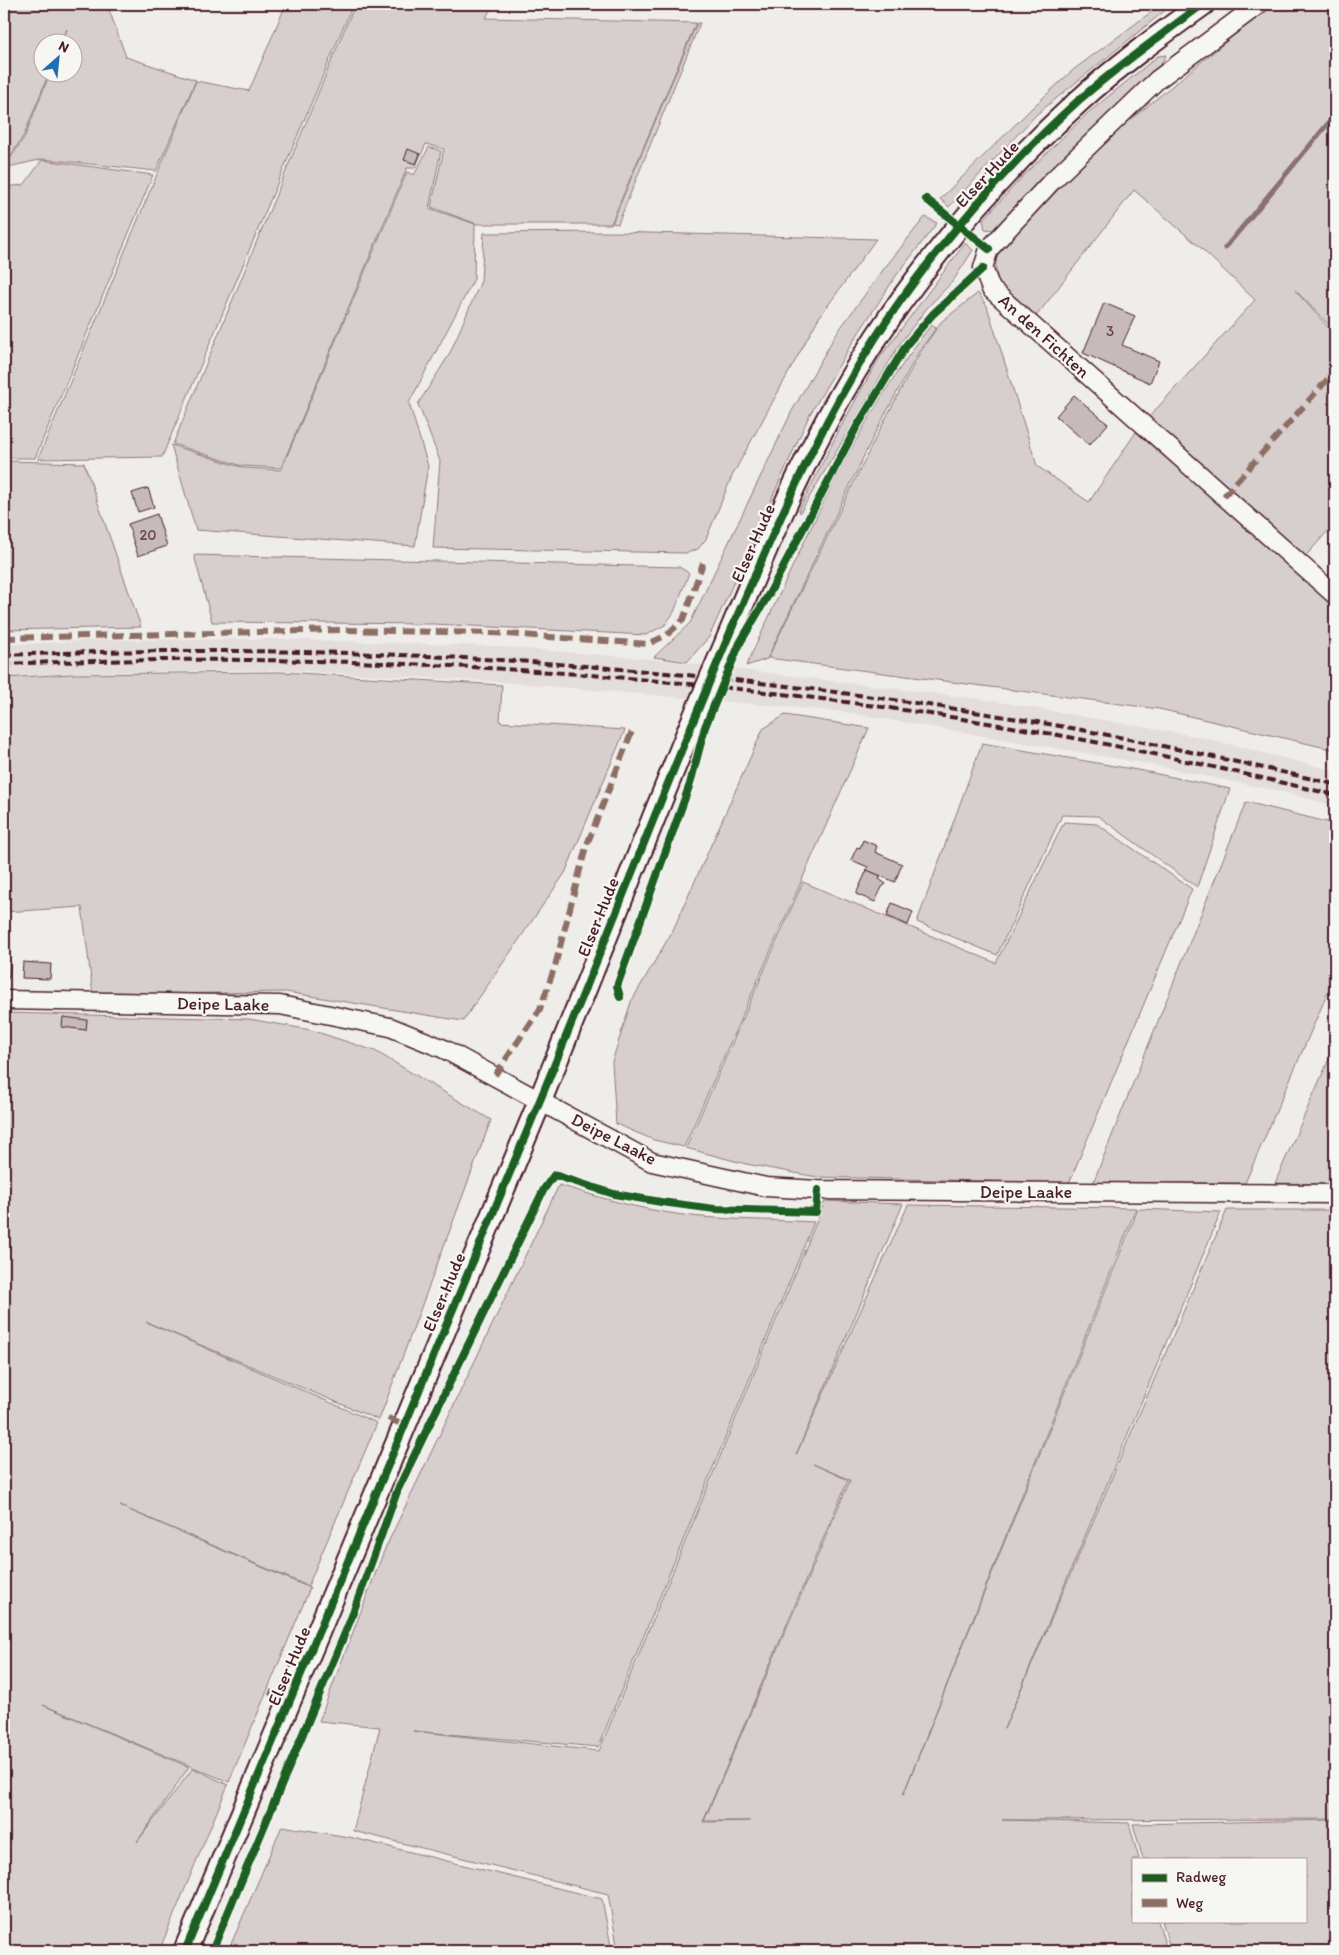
<svg xmlns="http://www.w3.org/2000/svg" width="1339" height="1955" viewBox="0 0 1339 1955" font-family="Itim,sans-serif">
  <style>
    .built { fill: #e3dedc }
    .green { fill: #d7cfce; stroke: #90777c; fill-rule: evenodd }
    .lines { fill: none; stroke-linecap: round; stroke-linejoin: round }
    .stream { stroke: #8a6f74; stroke-width: 5 }
    .building { fill: #c6babb; stroke: #4a1f2b }
    .minor-casing { stroke: #4a1f2b; stroke-width: 21 }
    .tertiary-casing { stroke: #4a1f2b; stroke-width: 26 }
    .minor { stroke: #f6f6f2; stroke-width: 18 }
    .tertiary { stroke: #f6f6f2; stroke-width: 22 }
    .rail { stroke: #4a1f2b; stroke-width: 4; stroke-dasharray: 8 4; stroke-linecap: butt }
    .tertiary-bridge-casing { stroke: #4a1f2b; stroke-width: 26; stroke-linecap: butt }
    .tertiary-bridge { stroke: #f6f6f2; stroke-width: 22 }
    .quiet { stroke: #8d6e63; stroke-width: 6; stroke-dasharray: 12 6; stroke-linecap: butt }
    .cycleway-casing { stroke: #f6f6f2; stroke-width: 11 }
    .cycleway { stroke: #1b5e20; stroke-width: 8 }
    .labels { text-anchor: middle; stroke-width: 4.5; stroke-linejoin: round; paint-order: stroke }
    .number-label { font-size: 15px; fill: #69464f }
    .street-label { font-size: 18px; fill: #4a1f2b; stroke: #f6f6f2 }
  </style>
  <rect width="100%" height="100%" fill="#efedea"/>
  <filter id="ink" filterUnits="userSpaceOnUse"><feTurbulence type="fractalNoise" baseFrequency=".02" numOctaves="2"/><feDisplacementMap in="SourceGraphic" scale="10" xChannelSelector="R" yChannelSelector="G"/><feConvolveMatrix kernelMatrix="1 2 1 2 8 2 1 2 1" color-interpolation-filters="sRGB"/></filter>
  <g filter="url(#ink)">
    <polygon class="built" points="274,639 491,646 654,659 988,700 1201,737 1335,771 1335,806 1283,792 1137,762 843,712 502,682 283,670 71,673 4,677 4,645 96,640"/>
    <g class="green">
      <polygon points="4,4 107,4 126,57 196,80 156,171 43,159 4,168 25,136 50,73 72,72 72,42 62,42 67,29 61,42 42,42 42,72 49,73 24,135 4,166"/>
      <polygon points="286,4 353,4 162,457 38,459 196,81 249,91"/>
      <polygon points="355,4 493,4 486,18 696,23 611,224 477,224 431,207 444,149 426,144 415,168 407,168 281,468 242,466 173,444"/>
      <polygon points="1162,4 1173,4 1037,114 949,207 940,199 1033,107 1073,70"/>
      <path d="M 1277,4 L 1335,4 L 1335,331 L 1295,290 L 1335,335 L 1335,523 L 1303,559 L 1149,417 L 1255,300 L 1201,248 L 1134,190 L 1034,319 C 1008,295 991,290 997,251 L 1090,153 L 1266,9 Z"/>
      <polygon points="697,23 700,23 618,224 612,223"/>
      <polygon points="1166,55 1162,63 1043,177 994,230 985,229 983,220 1024,175 1088,113 1158,56"/>
      <polygon points="429,147 441,151 429,208 475,224 474,279 409,403 428,466 415,546 196,530 171,445 244,468 281,470 407,172 414,175"/>
      <polygon points="42,160 153,175 35,458 4,458 4,187 24,185"/>
      <polygon points="925,217 937,223 896,276 852,343 809,416 709,637 687,662 654,657 690,623 792,411 836,334 883,270"/>
      <polygon points="611,232 876,239 818,319 732,476 706,539 698,549 687,553 433,548 440,461 418,404 449,355 481,281 484,233"/>
      <polygon points="965,243 973,250 953,281 927,308 901,342 800,513 799,510 839,430 878,360"/>
      <polygon points="978,293 987,306 1037,466 1089,502 1136,432 1335,604 1335,750 1159,709 768,658 876,437 921,351 941,322"/>
      <path d="M 931,325 L 936,328 L 919,351 L 873,437 L 767,659 L 746,666 C 801,550 852,427 931,325 Z"/>
      <polygon points="4,461 84,463 141,627 4,630"/>
      <polygon points="194,555 679,567 689,573 674,612 665,625 646,635 433,624 212,622"/>
      <polygon points="281,672 502,685 500,722 625,730 565,873 463,1021 286,992 93,995 82,907 4,912 4,678 71,674"/>
      <polygon points="785,715 869,728 684,1147 654,1140 616,1124 612,1062 631,1002 673,930 763,729"/>
      <polygon points="982,743 1143,771 1230,789 1197,887 1098,816 1062,815 997,955 917,922"/>
      <polygon points="1246,802 1335,824 1335,976 1245,1183 1093,1183"/>
      <polygon points="1064,822 1097,824 1192,889 1069,1183 817,1177 746,1164 686,1148 803,882 996,963"/>
      <polygon points="4,1013 249,1019 311,1030 375,1051 491,1120 379,1420 146,1322 377,1423 308,1586 120,1506 310,1588 229,1782 43,1705 189,1767 137,1842 193,1768 228,1785 159,1951 4,1951"/>
      <polygon points="1335,1045 1335,1184 1275,1183"/>
      <path d="M 559,1185 C 592,1195 624,1205 658,1211 C 709,1221 763,1219 814,1222 L 598,1747 L 413,1731 L 599,1751 L 825,1201 L 903,1204 L 796,1455 L 908,1205 L 1136,1208 L 903,1795 L 1138,1209 L 1221,1212 L 1004,1729 L 1227,1210 L 1335,1210 L 1335,1819 L 1002,1820 L 1129,1823 L 1139,1859 L 1133,1859 L 1133,1921 L 1158,1921 L 1167,1951 L 618,1951 L 608,1894 L 353,1831 L 380,1727 L 319,1721 L 384,1551 ZM 813,1464 L 850,1480 L 704,1821 L 750,1821 L 703,1822 L 848,1480 Z"/>
      <polygon points="1335,1820 1335,1951 1171,1951 1162,1921 1305,1921 1305,1859 1143,1859 1133,1824"/>
      <polygon points="282,1826 349,1837 602,1899 612,1951 228,1951"/>
    </g>
    <g class="lines">
      <polyline class="stream" points="1225,248 1335,115"/>
    </g>
    <g class="building">
      <polygon points="408,149 420,154 416,164 404,160"/>
      <polygon points="1104,303 1135,316 1122,345 1159,361 1150,383 1083,353"/>
      <polygon points="1074,395 1108,424 1089,445 1056,416"/>
      <polygon points="148,488 154,507 138,512 132,493"/>
      <polygon points="157,514 167,546 138,556 128,524"/>
      <polygon points="863,840 877,846 875,852 902,864 895,882 866,870 868,867 851,860 857,847 860,848"/>
      <polygon points="867,870 881,876 879,879 886,884 882,887 875,902 856,894"/>
      <polygon points="892,903 913,912 908,925 887,916"/>
      <polygon points="4,961 10,962 9,978 4,978"/>
      <polygon points="23,962 51,964 50,979 22,978"/>
      <polygon points="63,1017 87,1020 86,1030 62,1027"/>
    </g>
    <g class="lines">
      <defs>
        <g id="minor">
          <polyline points="1259,4 1157,80 1051,182 989,249 983,268 991,289 1335,595"/>
          <polyline points="4,1000 280,1005 390,1027 444,1049 652,1162 766,1187 818,1190 1335,1194"/>
        </g>
        <g id="tertiary">
          <path d="M 727,641 C 758,567 788,493 826,422 C 890,302 978,194 1078,102 C 1117,66 1160,35 1203,4"/>
          <polyline points="185,1951 540,1101 691,725"/>
        </g>
      </defs>
      <use href="#minor" class="minor-casing"/>
      <use href="#tertiary" class="tertiary-casing"/>
      <use href="#minor" class="minor"/>
      <use href="#tertiary" class="tertiary"/>
      <g class="rail">
        <path d="M 4,655 C 341,641 678,663 1012,718 C 1120,735 1228,760 1335,784"/>
        <path d="M 4,664 C 340,650 679,671 1012,727 C 1121,745 1228,770 1335,795"/>
      </g>
      <defs>
        <polyline id="tertiary-bridge" points="691,725 727,641"/>
      </defs>
      <use href="#tertiary-bridge" class="tertiary-bridge-casing"/>
      <use href="#tertiary-bridge" class="tertiary-bridge"/>
      <g class="quiet">
        <polyline points="1224,496 1335,371"/>
        <polyline points="4,638 341,630 493,633 648,644 667,635 683,620 703,563"/>
        <polyline points="495,1075 540,1009 555,966 586,847 632,731"/>
        <polyline points="388,1418 405,1426"/>
        <polyline points="269,1692 290,1701"/>
      </g>
      <defs>
        <g id="cycleway">
          <polyline points="926,199 989,249"/>
          <polyline points="620,997 617,986 690,784 705,727 740,643 770,592 856,428 907,344 933,314 983,268"/>
          <path d="M 185,1951 C 303,1669 422,1387 538,1105 C 604,946 665,786 732,628 C 784,508 835,387 914,282 C 963,217 1019,154 1079,100 C 1118,66 1161,35 1203,4"/>
          <polyline points="212,1951 350,1621 398,1489 544,1189 554,1175 614,1194 661,1202 715,1209 816,1212 818,1190"/>
        </g>
      </defs>
      <use href="#cycleway" class="cycleway-casing"/>
      <use href="#cycleway" class="cycleway"/>
    </g>
  </g>
  <g class="labels">
    <g class="number-label">
      <text x="1110" y="336">3</text>
      <text x="148" y="540">20</text>
    </g>
    <g class="street-label">
      <text transform="translate(987 174) rotate(-47)" y="6">Elser Hude</text>
      <text transform="translate(1044 336) rotate(42)" y="6">An den Fichten</text>
      <text transform="translate(753 543) rotate(-66)" y="6">Elser Hude</text>
      <text transform="translate(598 917) rotate(-68)" y="6">Elser Hude</text>
      <text transform="translate(223 1004) rotate(1)" y="6">Deipe Laake</text>
      <text transform="translate(614 1139) rotate(27)" y="6">Deipe Laake</text>
      <text x="1026" y="1198">Deipe Laake</text>
      <text transform="translate(444 1292) rotate(-67)" y="6">Elser Hude</text>
      <text transform="translate(289 1666) rotate(-67)" y="6">Elser Hude</text>
    </g>
  </g>
  <rect width="1339" height="1955" fill="none" stroke="#f6f6f2" stroke-width="20"/>
  <rect x="10" y="10" width="1319" height="1935" fill="none" stroke="#4a1f2b" stroke-width="2" filter="url(#ink)"/>
  <rect x="1132" y="1858" width="175" height="65" fill="#f6f6f2" stroke="#b1a0a2"/>
  <rect x="1142" y="1874" width="25" height="8" fill="#1b5e20" stroke="#b1a0a2"/>
  <text x="1176" y="1882" font-size="15" fill="#4a1f2b">Radweg</text>
  <rect x="1142" y="1899" width="25" height="8" fill="#8d6e63" stroke="#b1a0a2"/>
  <text x="1176" y="1908" font-size="15" fill="#4a1f2b">Weg</text>
  <g transform="translate(58 58) rotate(27)"><circle r="24" fill="#f6f6f2" stroke="#b1a0a2"/>
  <path d="M0-4L9 19L0 12L-9 19Z" fill="#1f6fb2"/>
  <text y="-8" font-size="14" font-weight="bold" text-anchor="middle" fill="#4a1f2b">N</text>
  </g>
</svg>
